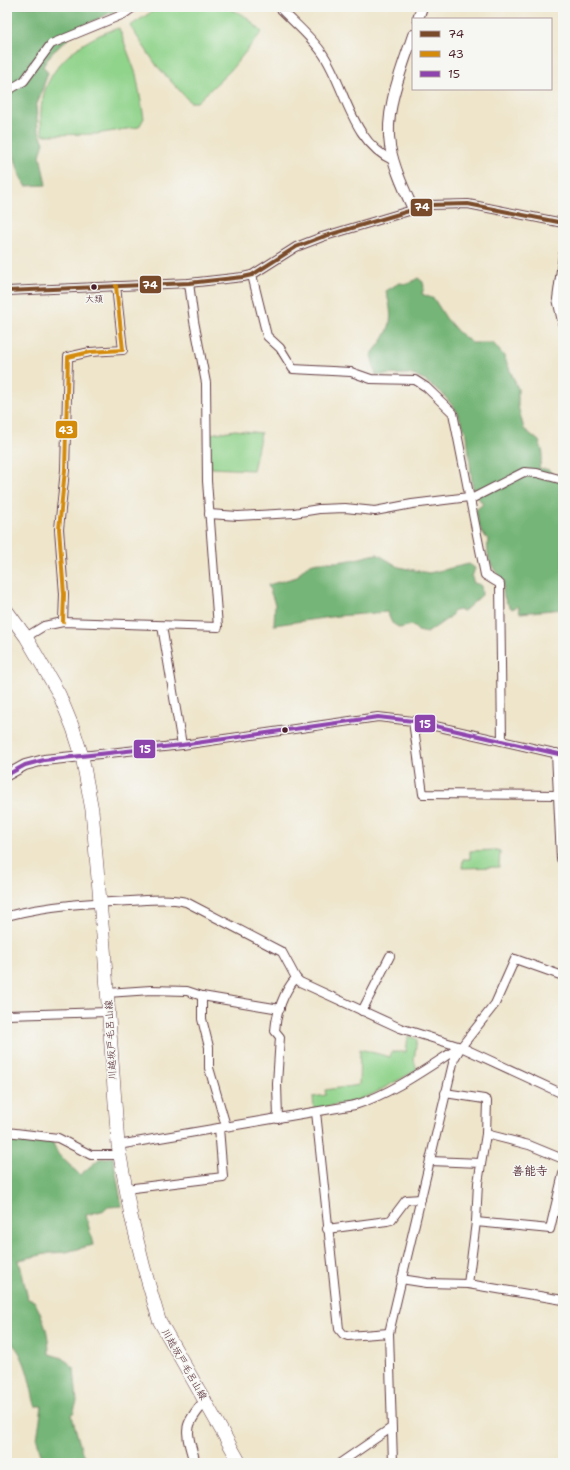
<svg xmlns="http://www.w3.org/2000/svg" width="570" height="1470" viewBox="0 0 570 1470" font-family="'Shantell Sans','Klee One',sans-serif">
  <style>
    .green { fill: #90d38b; stroke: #6d795b }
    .forest { fill: #74b577; stroke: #5f6a51 }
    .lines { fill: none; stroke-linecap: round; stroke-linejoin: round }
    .minor-casing { stroke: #633d43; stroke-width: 10 }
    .tertiary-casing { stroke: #633d43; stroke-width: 12 }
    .primary-casing { stroke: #633d43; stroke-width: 14 }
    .minor { stroke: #fff; stroke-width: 8 }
    .tertiary { stroke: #fff; stroke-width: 10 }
    .primary { stroke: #fff; stroke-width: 13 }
    .bus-1-casing { stroke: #f6f6f2; stroke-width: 7 }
    .bus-2-casing { stroke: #f6f6f2; stroke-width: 7 }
    .bus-3-casing { stroke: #f6f6f2; stroke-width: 7 }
    .bus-1 { stroke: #7a4b2a; stroke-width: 4 }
    .bus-2 { stroke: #d48b09; stroke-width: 4 }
    .bus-3 { stroke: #8e44ad; stroke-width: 4 }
    .bus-dot { fill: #4a1f2b; stroke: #f6f6f2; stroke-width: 1.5 }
    .labels { text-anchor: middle; stroke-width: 3; stroke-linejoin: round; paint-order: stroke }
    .bus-label { font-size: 9px; fill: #4a1f2b; stroke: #f6f6f2 }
    .street-label { font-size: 10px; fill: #4a1f2b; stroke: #f6f6f2 }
    .quarter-label { font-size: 12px; font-weight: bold; fill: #4a1f2b; stroke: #f6f6f2 }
    .line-badge { stroke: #f6f6f2; stroke-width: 1.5 }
    .badge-label { font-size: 11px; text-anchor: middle; font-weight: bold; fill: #fff }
  </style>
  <rect width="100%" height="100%" fill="#f6f6f2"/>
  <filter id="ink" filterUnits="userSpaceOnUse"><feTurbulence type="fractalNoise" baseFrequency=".025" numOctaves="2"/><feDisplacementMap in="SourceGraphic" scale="8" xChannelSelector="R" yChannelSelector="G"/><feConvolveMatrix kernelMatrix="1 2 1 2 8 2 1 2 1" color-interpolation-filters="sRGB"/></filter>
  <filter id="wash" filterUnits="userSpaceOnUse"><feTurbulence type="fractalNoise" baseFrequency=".012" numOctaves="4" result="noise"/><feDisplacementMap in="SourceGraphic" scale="16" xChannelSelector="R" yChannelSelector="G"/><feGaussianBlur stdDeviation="0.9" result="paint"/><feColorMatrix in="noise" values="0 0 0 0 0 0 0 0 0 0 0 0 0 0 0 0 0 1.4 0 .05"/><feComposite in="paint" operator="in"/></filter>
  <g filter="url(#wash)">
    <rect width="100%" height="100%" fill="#eee5cb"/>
    <g class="green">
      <polygon points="159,7 227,7 245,16 262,32 229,72 197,102 190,102 157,66 130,26"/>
      <path d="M 119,28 L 136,74 L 144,118 L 139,127 L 96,134 L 43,135 C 31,81 70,42 119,28 Z"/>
      <polygon points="235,430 261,433 253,470 211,468 210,434"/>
      <polygon points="496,850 500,851 499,867 462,868 463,859 470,859 470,851"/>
      <polygon points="408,1036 417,1039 414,1060 417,1070 371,1095 355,1101 314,1109 313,1097 326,1095 325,1090 359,1085 360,1049 390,1057 392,1052 406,1052"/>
    </g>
    <g class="forest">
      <polygon points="7,7 124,7 82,26 52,53 43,66 48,73 36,107 38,129 44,143 40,155 46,185 26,186 20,176 13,152 7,151"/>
      <path d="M 418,278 L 423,282 L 424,287 L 422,294 L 434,299 L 446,318 L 458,332 L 472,343 L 493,343 L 504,356 L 518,389 L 518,406 L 524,429 L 539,441 L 543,453 L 539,468 L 549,470 L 558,482 L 563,483 L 563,609 L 520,613 L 518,606 L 512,609 C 503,600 502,593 504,582 C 491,566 486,560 488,539 C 479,532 478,521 476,510 L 483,504 L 473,491 L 467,435 L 456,410 L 441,392 L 421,378 L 409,374 L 376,375 L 371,355 C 391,330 395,322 386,291 L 399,283 L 408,284 Z"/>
      <path d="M 377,554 L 399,567 L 429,573 L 469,564 L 475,568 L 472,577 L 474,583 L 481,585 L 482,595 L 464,611 L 460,610 L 454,611 L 450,617 L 427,633 L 418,631 L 412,625 L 400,628 L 392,623 L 387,612 L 338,616 L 274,625 L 275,604 L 268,585 L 297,577 C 311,555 323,565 344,561 C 355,560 366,556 377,554 Z"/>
      <path d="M 7,1135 L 52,1141 L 58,1154 L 80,1175 L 99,1159 L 113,1157 L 122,1206 L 108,1207 L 105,1210 L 86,1215 L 93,1245 L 66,1252 L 50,1253 L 19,1260 L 28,1299 L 34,1301 C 44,1319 49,1333 49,1354 L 63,1358 L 74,1368 L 77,1402 L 72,1416 L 82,1452 L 86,1456 L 89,1463 L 43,1463 L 37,1439 L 42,1406 L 35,1406 C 30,1384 26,1352 7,1339 Z"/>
    </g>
  </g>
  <g filter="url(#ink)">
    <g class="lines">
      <defs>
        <g id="minor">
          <path d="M 279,7 C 293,22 311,36 323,54 C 346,88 351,142 394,161"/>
          <polyline points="7,91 24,81 51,44 124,14 134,7"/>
          <polyline points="563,255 557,299 563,326"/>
          <polyline points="252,275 267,336 280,348 293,369 351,372 371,379 415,380 426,387 453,413 485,575 500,584 502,741"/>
          <polyline points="7,291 189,283 243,277 252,275 296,247 322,237 429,205 468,204 563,223"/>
          <polyline points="209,514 238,516 294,513 319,509 345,508 375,511 412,504 469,497 473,498 524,472 537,473 563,480"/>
          <polyline points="63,622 64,594 59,529 65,470 68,357 90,352 123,350 116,286"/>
          <polyline points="162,626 182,745"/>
          <polyline points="26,637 44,626 63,622 218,627 207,481 206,383 194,321 189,283"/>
          <polyline points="413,721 423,794 558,795"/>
          <polyline points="556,753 561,859"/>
          <polyline points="82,756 182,745 378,717 413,721 563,755"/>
          <path d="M 7,916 C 48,905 89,903 131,901 C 149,900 168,898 186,902 L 282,952 L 296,978 L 300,982 L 400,1028 L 461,1047 L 563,1094"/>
          <polyline points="107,993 151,990 187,991 202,996 280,1009"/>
          <polyline points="202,996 202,1019 209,1047 209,1068 226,1126"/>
          <polyline points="362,1011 390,956"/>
          <polyline points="7,1015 108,1012"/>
          <polyline points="445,1093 484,1099 487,1101 486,1134 478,1183 476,1222 468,1284"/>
          <polyline points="316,1112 339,1329 343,1334 348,1336 389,1333"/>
          <path d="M 278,1119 L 277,1084 L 280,1037 L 275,1031 C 276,1013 284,991 296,978"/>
          <polyline points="7,1132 58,1138 91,1155 120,1155"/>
          <polyline points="486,1134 529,1145 563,1159"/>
          <path d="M 118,1145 L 355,1105 C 393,1093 427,1068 460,1047"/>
          <polyline points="430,1161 481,1163"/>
          <polyline points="126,1189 223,1177 219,1128"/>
          <polyline points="476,1222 550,1229 563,1174"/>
          <polyline points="327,1229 387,1221 391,1220 406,1200 421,1199"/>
          <polyline points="401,1279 427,1283 468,1284 563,1300"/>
          <polyline points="340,1463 391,1428"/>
          <polyline points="393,1463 389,1333 454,1059 461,1047 495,1004 515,959 563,976"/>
        </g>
        <g id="tertiary">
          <polyline points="418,19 422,7"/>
          <path d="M 413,209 C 404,189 394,168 390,146 C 384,110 402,69 413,35"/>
          <polyline points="7,775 25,765 44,760 82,756"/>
          <path d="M 195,1463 C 186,1430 182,1427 206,1400"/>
        </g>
        <polyline id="primary" points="7,611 26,637 59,694 73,728 82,756 92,810 104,947 118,1145 131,1216 144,1268 159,1320 240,1463"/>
      </defs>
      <use href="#minor" class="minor-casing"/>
      <use href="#tertiary" class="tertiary-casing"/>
      <use href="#primary" class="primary-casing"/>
      <use href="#minor" class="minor"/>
      <use href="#tertiary" class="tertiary"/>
      <use href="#primary" class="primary"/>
      <defs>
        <polyline id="bus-1" points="7,291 189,283 243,277 252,275 296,247 322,237 429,205 468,204 563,223"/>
        <polyline id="bus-2" points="63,622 64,594 59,529 65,470 68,357 90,352 123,350 116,286"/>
        <polyline id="bus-3" points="7,775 25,765 44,760 182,745 378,717 413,721 563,755"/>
      </defs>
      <use href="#bus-1" class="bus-1-casing"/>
      <use href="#bus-2" class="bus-2-casing"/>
      <use href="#bus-3" class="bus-3-casing"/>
      <use href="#bus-1" class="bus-1"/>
      <use href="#bus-2" class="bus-2"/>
      <use href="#bus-3" class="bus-3"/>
    </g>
  </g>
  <g class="bus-dot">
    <circle cx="94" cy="287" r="3.5"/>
    <circle cx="285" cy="730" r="3.5"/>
  </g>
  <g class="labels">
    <g class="bus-label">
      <text x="94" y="302">大類</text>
    </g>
    <g class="street-label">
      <text transform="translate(110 1040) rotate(-93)" y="4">川越坂戸毛呂山線</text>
      <text transform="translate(185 1364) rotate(60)" y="4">川越坂戸毛呂山線</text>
    </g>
    <g class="quarter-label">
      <text x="530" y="1175">善能寺</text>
    </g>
  </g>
  <g class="line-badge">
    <rect x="410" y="198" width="23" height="19" rx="4" fill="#7a4b2a"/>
    <rect x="139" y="275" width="23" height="19" rx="4" fill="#7a4b2a"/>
    <rect x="55" y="420" width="23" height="19" rx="4" fill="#d48b09"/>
    <rect x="414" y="714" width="22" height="19" rx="4" fill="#8e44ad"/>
    <rect x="133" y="739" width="23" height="20" rx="4" fill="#8e44ad"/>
  </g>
  <g class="badge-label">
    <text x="422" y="211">74</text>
    <text x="150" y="289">74</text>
    <text x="66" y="434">43</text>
    <text x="425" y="728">15</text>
    <text x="145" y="753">15</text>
  </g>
  <rect width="570" height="1470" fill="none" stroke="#f6f6f2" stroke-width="24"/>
  <rect x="412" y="18" width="140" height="72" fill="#f6f6f2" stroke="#b1a0a2"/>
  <rect x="420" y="31" width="20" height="6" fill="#7a4b2a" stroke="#b1a0a2"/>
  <text x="448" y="38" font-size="12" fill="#4a1f2b">74</text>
  <rect x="420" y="51" width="20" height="6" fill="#d48b09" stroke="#b1a0a2"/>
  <text x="448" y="58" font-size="12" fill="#4a1f2b">43</text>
  <rect x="420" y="71" width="20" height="6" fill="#8e44ad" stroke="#b1a0a2"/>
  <text x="448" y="78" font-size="12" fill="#4a1f2b">15</text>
</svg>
